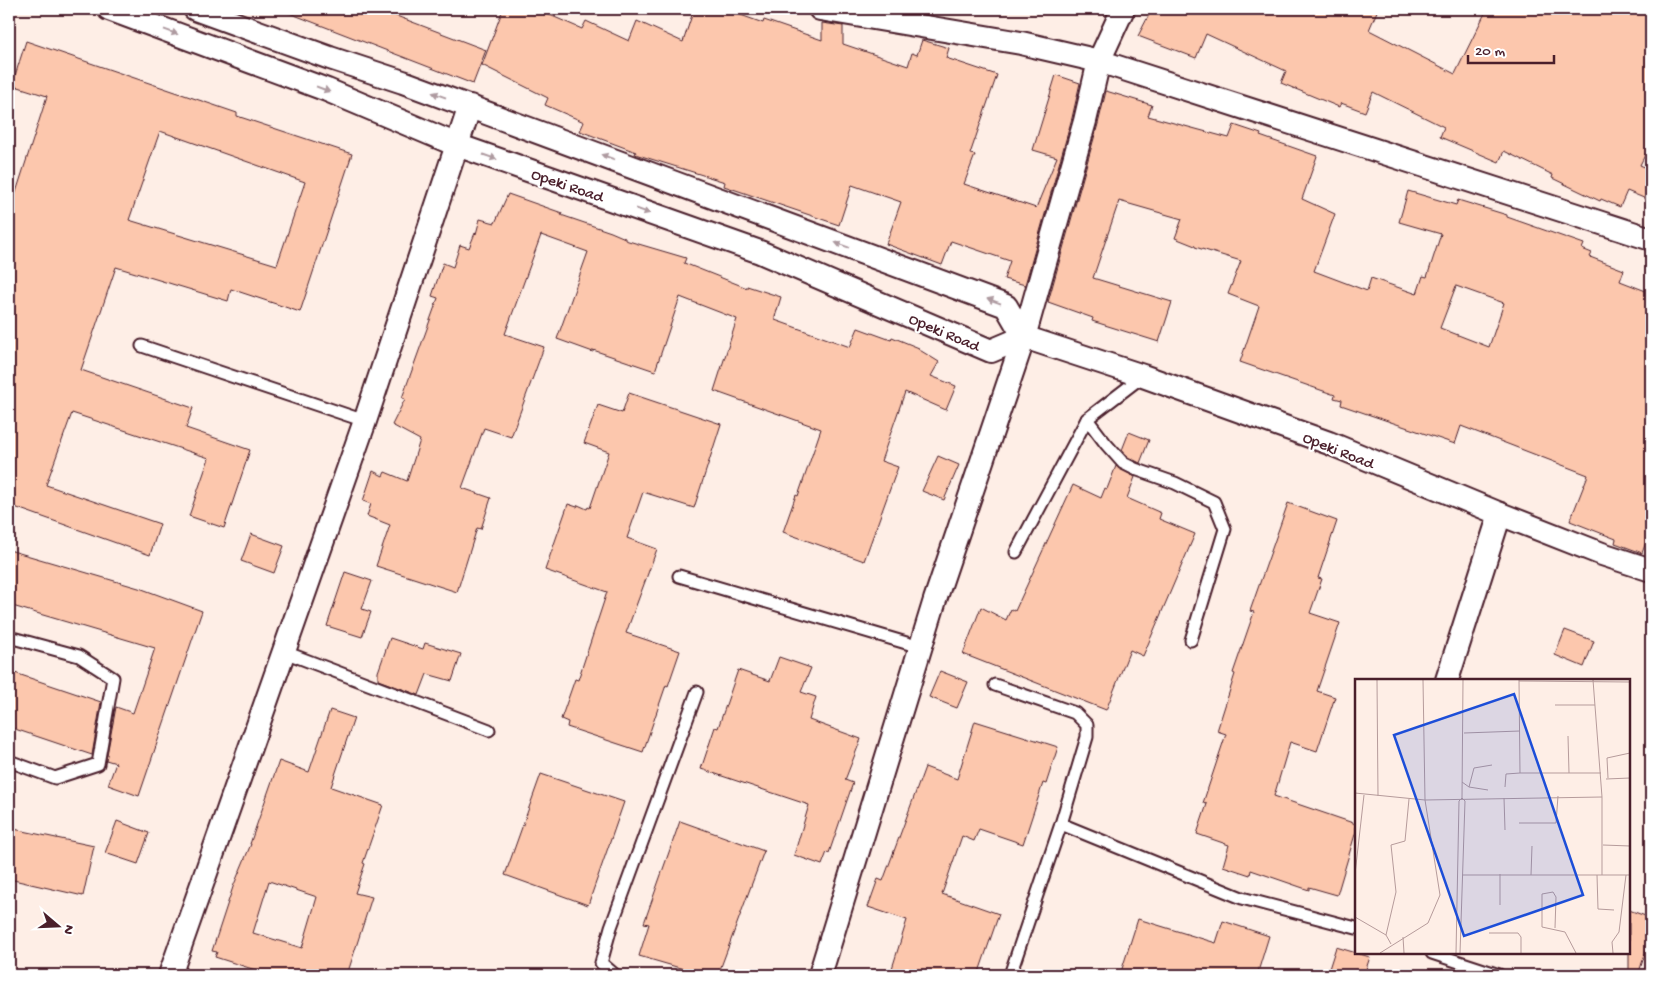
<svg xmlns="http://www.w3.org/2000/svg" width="1660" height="984" viewBox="0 0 1660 984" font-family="'Gochi Hand',sans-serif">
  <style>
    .building { fill: #fcc7ad; stroke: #4a1f2b; fill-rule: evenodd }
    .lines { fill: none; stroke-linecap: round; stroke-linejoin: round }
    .lane-casing { stroke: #4a1f2b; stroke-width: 15 }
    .street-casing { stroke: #4a1f2b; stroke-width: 26 }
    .lane { stroke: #fff; stroke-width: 11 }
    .street { stroke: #fff; stroke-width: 22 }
    .oneway { fill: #ae9aa0 }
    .labels { text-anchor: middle; stroke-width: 4.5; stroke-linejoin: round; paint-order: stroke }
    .street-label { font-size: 16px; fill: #4a1f2b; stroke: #fff }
    .inset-road { fill: none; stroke: #b69b9b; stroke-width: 1 }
    .view { fill: #1d4ed8; fill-opacity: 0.15; stroke: #1d4ed8; stroke-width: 2.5 }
    .inset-edge { fill: none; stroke: #4a1f2b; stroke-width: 2.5 }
  </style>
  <rect width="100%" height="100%" fill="#feeee6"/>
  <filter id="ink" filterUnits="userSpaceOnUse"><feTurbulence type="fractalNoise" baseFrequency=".02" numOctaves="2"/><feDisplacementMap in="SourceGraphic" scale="10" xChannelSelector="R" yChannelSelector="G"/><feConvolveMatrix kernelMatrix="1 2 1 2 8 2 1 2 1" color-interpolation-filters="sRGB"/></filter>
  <g filter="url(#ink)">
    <g class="building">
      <polygon points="284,9 378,9 486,50 473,84 284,11"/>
      <polygon points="503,9 536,9 582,29 586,21 629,41 637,21 683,42 694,9 724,9 763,23 764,20 822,40 822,23 843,26 843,44 908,66 912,53 917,55 922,40 949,48 946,58 997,75 970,154 975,155 964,184 1036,208 1057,157 1033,150 1056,75 1080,83 1072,118 1025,285 1004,279 1010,261 951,241 942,265 886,244 901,202 852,185 839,225 724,186 725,182 635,154 636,152 580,131 584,122 545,105 548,98 482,65"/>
      <polygon points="1152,9 1378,9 1369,30 1455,74 1487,9 1651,9 1651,143 1640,165 1651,170 1651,201 1627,191 1620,207 1601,199 1600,201 1552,178 1553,175 1504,151 1499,162 1440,137 1444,127 1373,92 1365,112 1341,103 1339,107 1281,83 1286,71 1206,34 1196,58 1138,36"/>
      <path d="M 26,41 L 237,113 L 237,116 L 352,154 L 300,312 L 231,289 L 228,301 L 116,267 L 81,370 L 193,408 L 186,428 L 250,450 L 224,528 L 189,516 L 209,458 L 72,413 L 46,485 L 160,524 L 150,555 L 9,505 L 9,214 L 47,96 L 12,85 ZM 160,131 L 305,182 L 277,265 L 129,220 Z"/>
      <path d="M 1106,91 L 1152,105 L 1148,116 L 1229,138 L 1234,125 L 1261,134 L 1260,136 L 1317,156 L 1302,199 L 1335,214 L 1314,271 L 1367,291 L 1371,278 L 1417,294 L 1423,276 L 1427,277 L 1441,234 L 1399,222 L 1408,191 L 1456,205 L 1458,200 L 1507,215 L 1507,217 L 1584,244 L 1582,249 L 1592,253 L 1590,257 L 1624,270 L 1620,281 L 1651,293 L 1651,529 L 1642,553 L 1615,543 L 1616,539 L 1570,521 L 1588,475 L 1461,426 L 1455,444 L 1341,405 L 1342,400 L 1334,398 L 1335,395 L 1240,362 L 1259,306 L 1228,294 L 1241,261 L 1195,247 L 1195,246 L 1175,238 L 1182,219 L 1119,201 L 1093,278 L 1172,302 L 1159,342 L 1092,321 L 1093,318 L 1048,302 L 1098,124 ZM 1456,286 L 1504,303 L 1489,347 L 1440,328 Z"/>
      <polygon points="508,194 562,213 561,215 611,232 625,238 625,240 686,258 684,263 747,288 747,286 781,297 775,317 775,320 850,347 858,328 891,340 892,337 919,348 918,349 939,362 931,376 956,386 946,410 905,392 881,461 898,467 864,561 783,532 796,495 798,496 821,429 714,391 737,319 680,297 655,371 593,350 593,352 557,339 588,252 541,235 505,334 544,347 511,437 484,428 462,488 491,498 481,529 477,528 457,592 376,566 390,525 367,516 371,504 363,501 373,471 383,476 385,472 407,481 420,440 392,425 405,399 402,398 438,298 432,296 443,263 453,267 460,245 469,248 475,233 476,234 480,219 495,223"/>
      <polygon points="629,393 721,424 694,508 643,492 627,538 657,549 626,633 680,651 668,686 666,685 643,752 567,727 568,722 561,719 575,679 578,680 607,592 545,570 568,504 577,507 578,505 587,509 588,507 590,508 609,452 584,443 598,405 622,413"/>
      <polygon points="1129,432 1149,440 1140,463 1128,457 1122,450"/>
      <polygon points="938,456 959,465 944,500 922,491"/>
      <polygon points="1116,466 1135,477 1127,498 1161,513 1159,519 1195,534 1143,656 1130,650 1106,710 963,654 981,607 1006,620 1011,609 1015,611 1073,485 1101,498 1105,488 1107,489"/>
      <polygon points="1288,503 1337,521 1318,578 1322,579 1310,613 1340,623 1317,691 1335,697 1317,751 1290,742 1274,796 1356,824 1356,831 1337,895 1309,887 1309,890 1251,870 1250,875 1223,866 1229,845 1197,834 1207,804 1203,803 1226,734 1217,731 1235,674 1233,673 1254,612 1250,611"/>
      <polygon points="251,534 284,546 274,573 241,561"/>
      <polygon points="9,550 142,589 202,611 139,796 108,785 116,763 106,760 116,707 133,713 155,648 9,605"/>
      <polygon points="345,572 372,581 362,609 371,612 362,637 327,626"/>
      <polygon points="1565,630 1594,641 1584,667 1555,655"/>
      <polygon points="390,638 423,649 425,643 461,654 452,681 427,674 419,695 378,680 378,672"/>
      <polygon points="779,657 811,668 801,692 816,697 809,720 861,739 845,780 853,783 829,853 827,852 822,865 794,855 809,805 701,769 715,727 718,728 738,670 770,681"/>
      <polygon points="9,671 101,702 92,755 9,727"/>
      <polygon points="940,671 968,682 957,708 929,697"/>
      <path d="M 330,710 L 354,718 L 331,787 L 383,805 L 363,863 L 365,864 L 355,893 L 372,897 L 347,975 L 271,975 L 215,957 L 217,952 L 212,951 L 233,887 L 251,844 L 250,844 L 279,761 L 309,772 ZM 269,881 L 317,897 L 302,948 L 253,933 Z"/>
      <polygon points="975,721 1058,747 1046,784 1043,783 1023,844 979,829 974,841 962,836 942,894 999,914 978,975 890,975 907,920 868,907 878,879 883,881 925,767 957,779"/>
      <polygon points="541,774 624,802 588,905 505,875"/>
      <polygon points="117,821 149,833 138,864 105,853"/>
      <polygon points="680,821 764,851 718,975 704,975 639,956 649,924 644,923"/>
      <polygon points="9,828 94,846 83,896 9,879"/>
      <polygon points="1629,910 1651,918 1651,936 1638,975 1629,975"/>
      <polygon points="1138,919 1216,943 1223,921 1269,936 1257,975 1120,975"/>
      <polygon points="1336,947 1370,957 1364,975 1327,975"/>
    </g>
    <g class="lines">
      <defs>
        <g id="lane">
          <polyline points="142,346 365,421"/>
          <polyline points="1087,419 1106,444 1123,463 1135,469 1175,483 1214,502 1225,529 1191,640"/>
          <polyline points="1016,552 1087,419 1143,376"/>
          <polyline points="679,576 920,647"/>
          <polyline points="9,637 79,656 113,678 98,764 55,778 9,761"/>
          <polyline points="282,651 489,730"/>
          <polyline points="995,685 1075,713 1087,725 1087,737 1061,824 1242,898 1356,928"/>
          <polyline points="1432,953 1499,975"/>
          <polyline points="615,975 601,963 611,927 697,692"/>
          <polyline points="1010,975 1061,824"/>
        </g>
        <g id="street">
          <polyline points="109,9 327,90 457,145 760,252 991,351 1024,337 1006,306 403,82 330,58 195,9"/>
          <polyline points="820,9 1021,43 1099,61 1651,239"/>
          <polyline points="1024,337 1143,376 1329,443 1500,514 1602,554 1651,570"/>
          <polyline points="1447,680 1500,514"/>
          <polyline points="170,975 365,421 470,106"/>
          <polyline points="820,975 935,600 1024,337 1085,121 1099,61 1123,9"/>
        </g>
      </defs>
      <use href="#lane" class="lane-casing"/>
      <use href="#street" class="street-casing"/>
      <use href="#lane" class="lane"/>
      <use href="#street" class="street"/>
    </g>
    <defs><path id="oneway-solid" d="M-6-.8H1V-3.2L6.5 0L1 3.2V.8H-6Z" transform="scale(1.25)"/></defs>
    <g class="oneway">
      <use href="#oneway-solid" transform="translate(171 32) rotate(20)"/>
      <use href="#oneway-solid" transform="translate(323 89) rotate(21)"/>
      <use href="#oneway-solid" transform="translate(439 95) rotate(-160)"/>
      <use href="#oneway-solid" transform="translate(490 157) rotate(19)"/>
      <use href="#oneway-solid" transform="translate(608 157) rotate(-160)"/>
      <use href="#oneway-solid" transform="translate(643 211) rotate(19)"/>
      <use href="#oneway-solid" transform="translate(842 245) rotate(-160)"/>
      <use href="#oneway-solid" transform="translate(994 301) rotate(-160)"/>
    </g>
  </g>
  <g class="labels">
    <g class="street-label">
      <text transform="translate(568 184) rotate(19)" y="6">Opeki Road</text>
      <text transform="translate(945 331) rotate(23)" y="6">Opeki Road</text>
      <text transform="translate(1339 449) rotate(22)" y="6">Opeki Road</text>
    </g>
  </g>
  <g transform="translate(1355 679)">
    <rect width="275" height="275" fill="#feeee6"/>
    <path class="inset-road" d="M 22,1 L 23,117M 238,1 L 247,118 L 247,196M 164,2 L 275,3M 200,26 L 240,26M 109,54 L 165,52M 213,57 L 214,94M 165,94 L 246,94M 253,99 L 252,79 L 275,74M 251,100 L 275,99M 107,103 L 114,108 L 133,111M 114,108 L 119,89 L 137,86M 150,108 L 151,95 L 165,94 L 164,1M 0,114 L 70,121 L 247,118M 107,119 L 108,1M 149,119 L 150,151M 164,144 L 201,144 L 203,117M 248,166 L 275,167M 0,195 L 9,116M 145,195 L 145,226M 107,196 L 275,196M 176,196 L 177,167M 242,196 L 243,230 L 259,231M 0,238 L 31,256 L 36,265M 200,249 L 201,218 L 198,213 L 187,215 L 187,248 L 210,253 L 221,274M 134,254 L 163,254 L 166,258 L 166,274M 31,256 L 41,213 L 36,166 L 50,162 L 54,120M 48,258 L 49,274M 25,274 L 73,244 L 85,216 L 70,121 L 68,1M 101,274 L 104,122 L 107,119 L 110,122 L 105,274M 258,274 L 257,263 L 264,253 L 271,196"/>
    <path class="view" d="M 159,15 L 228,216 L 109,257 L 39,56 Z"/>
    <rect width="275" height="275" class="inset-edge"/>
  </g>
  <rect width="1660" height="984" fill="none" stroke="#fff" stroke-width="30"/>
  <rect x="15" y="15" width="1630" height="954" fill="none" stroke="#4a1f2b" stroke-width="2" filter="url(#ink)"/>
  <g transform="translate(58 926) rotate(109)" stroke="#ffffff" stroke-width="4" paint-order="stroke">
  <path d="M0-4L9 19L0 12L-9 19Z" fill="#4a1f2b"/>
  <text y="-8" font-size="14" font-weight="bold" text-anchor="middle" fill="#4a1f2b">N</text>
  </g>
  <path d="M1468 55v8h86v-8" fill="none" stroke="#4a1f2b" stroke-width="2.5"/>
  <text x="1475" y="55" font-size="15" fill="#4a1f2b" stroke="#ffffff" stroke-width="4" paint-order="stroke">20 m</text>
</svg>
